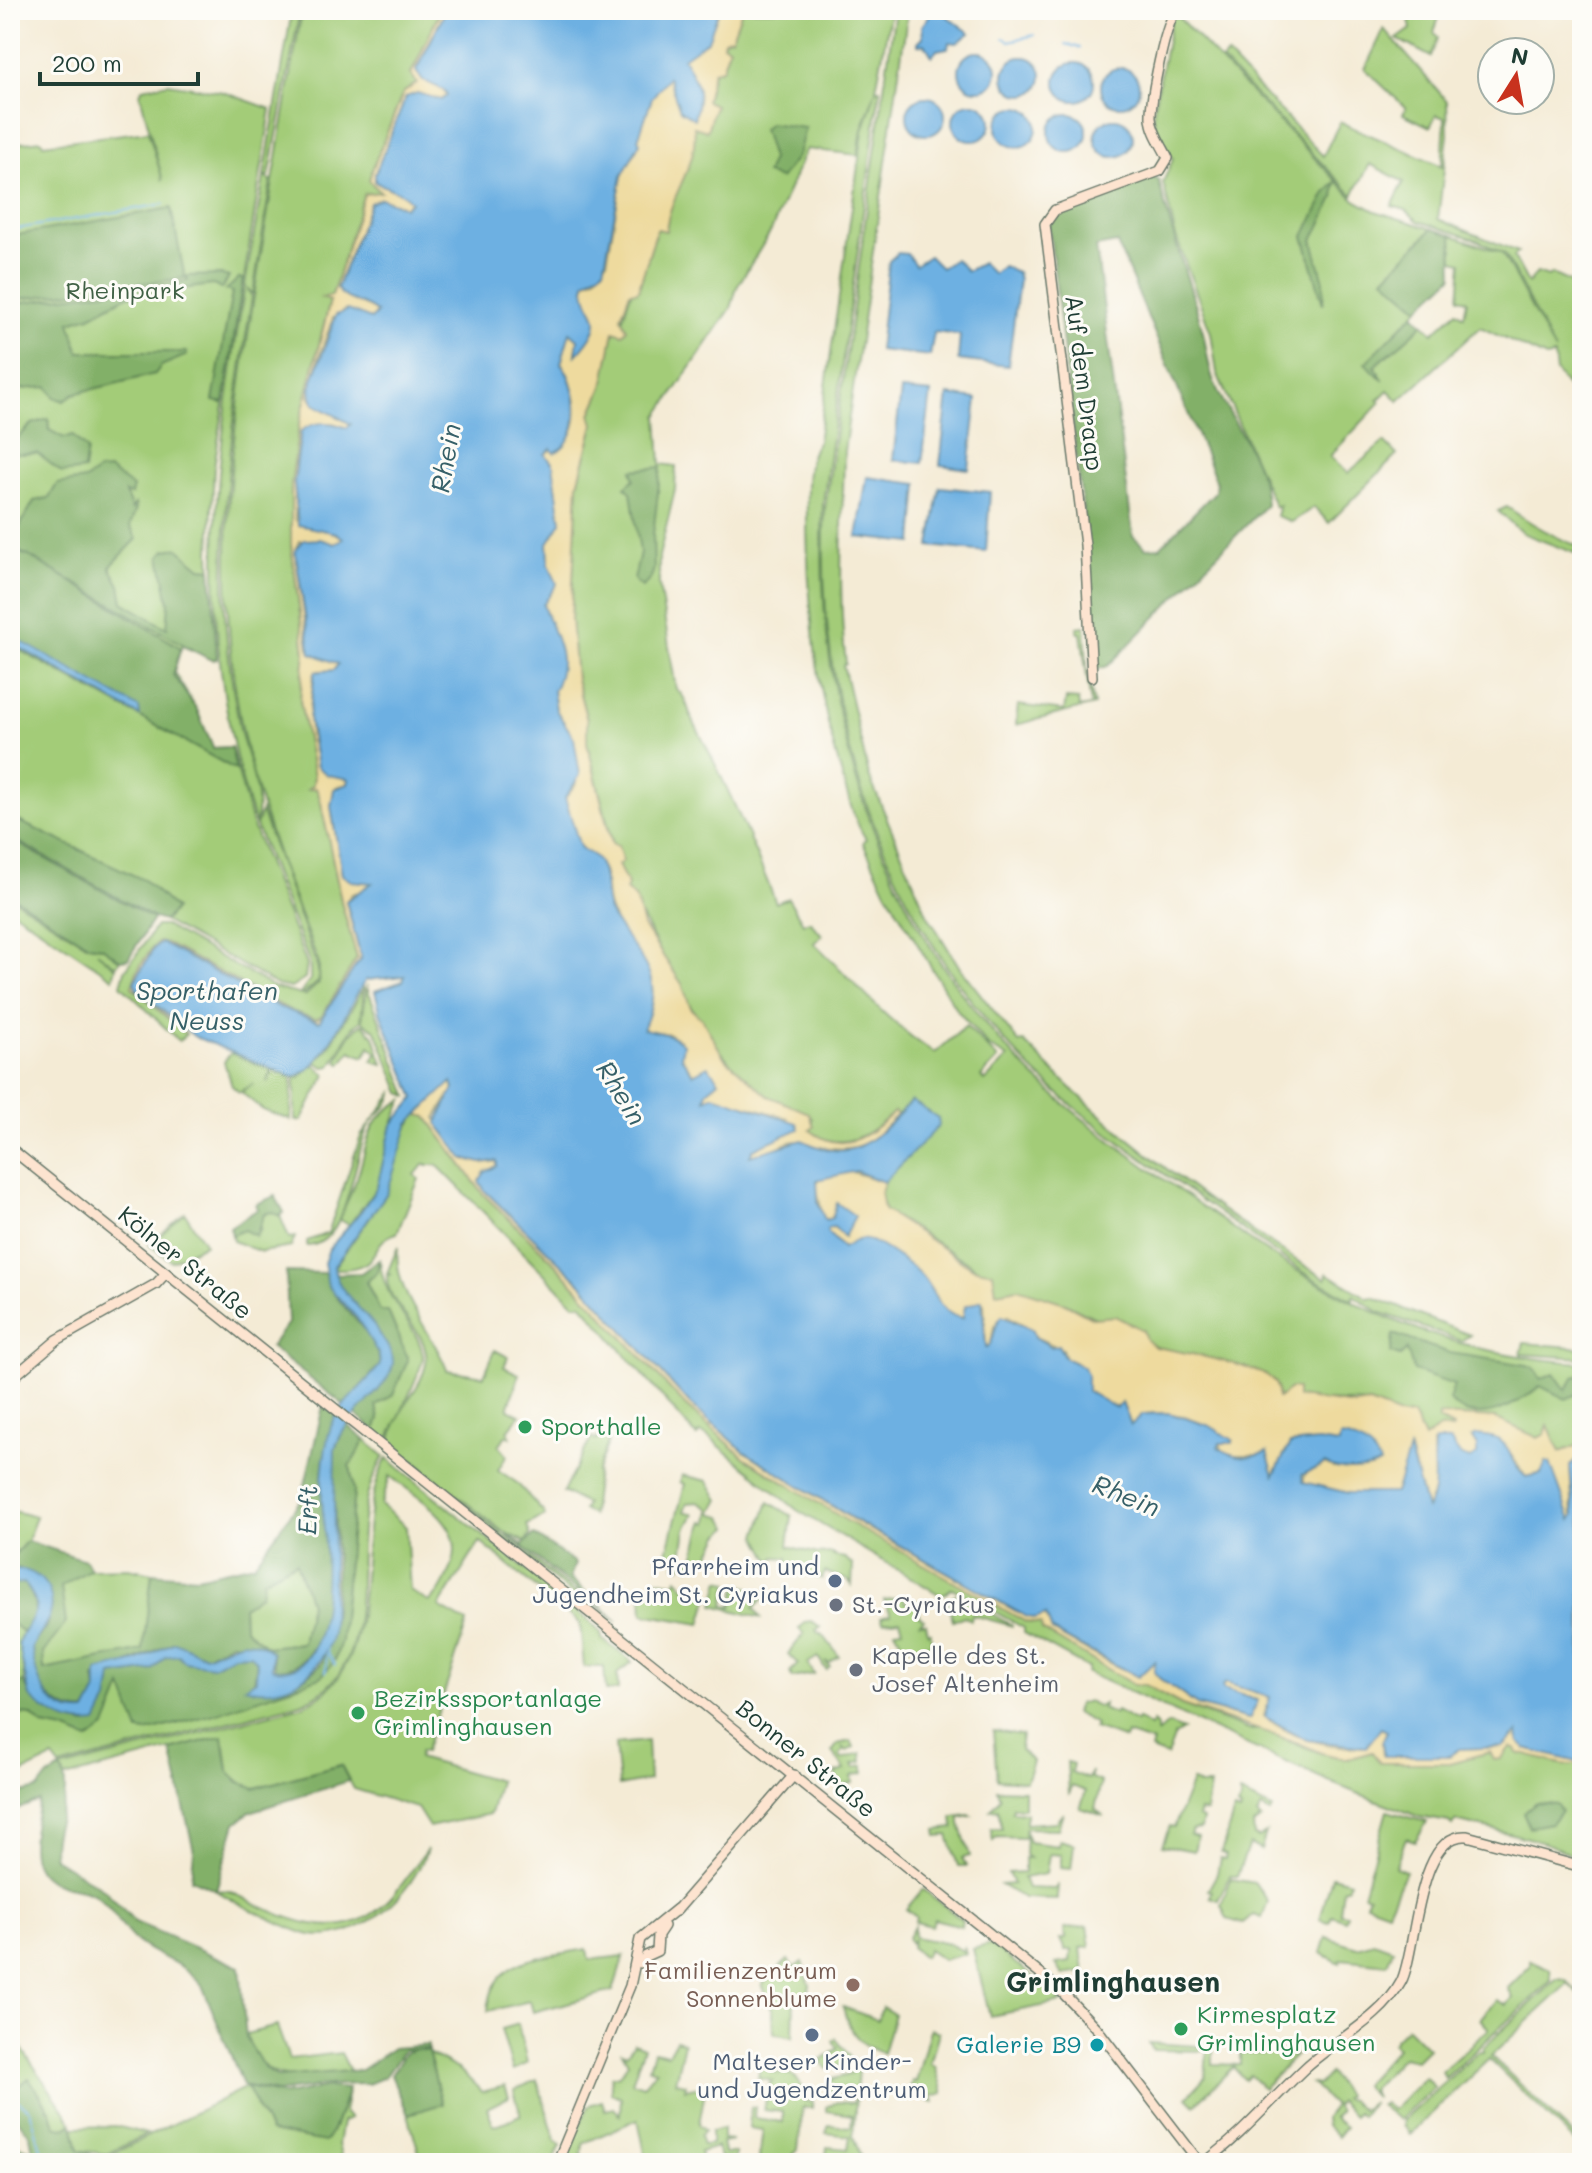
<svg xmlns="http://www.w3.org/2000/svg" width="1592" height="2173" viewBox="0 0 1592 2173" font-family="Mali,sans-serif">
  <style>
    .green { fill: #a3cc78; stroke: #618456; stroke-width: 2; fill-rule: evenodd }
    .forest { fill: #82b068; stroke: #50764e; stroke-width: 2; fill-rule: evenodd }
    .sand { fill: #eeda9e; stroke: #868c69; stroke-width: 2 }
    .water { fill: #6db0e2; stroke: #46768b; stroke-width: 2 }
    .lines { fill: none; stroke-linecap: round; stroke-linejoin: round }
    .stream { stroke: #6db0e2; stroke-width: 2 }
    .secondary-casing { stroke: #6a7a6c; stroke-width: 12 }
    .primary-casing { stroke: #6a7a6c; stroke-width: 13 }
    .highway-casing { stroke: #6a7a6c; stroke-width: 14 }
    .secondary { stroke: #fde4d0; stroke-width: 9 }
    .primary { stroke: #f9bc8a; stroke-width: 10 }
    .highway { stroke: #f9bc8a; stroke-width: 11 }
    .leisure-dot { fill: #2e9e5b; stroke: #fdfcf7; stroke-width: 3 }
    .service-dot { fill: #5c6f8a; stroke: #fdfcf7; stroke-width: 3 }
    .worship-dot { fill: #6b7280; stroke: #fdfcf7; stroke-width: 3 }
    .education-dot { fill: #8d6e63; stroke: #fdfcf7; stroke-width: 3 }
    .culture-dot { fill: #0f9aa8; stroke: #fdfcf7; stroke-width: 3 }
    .labels { text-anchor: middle; stroke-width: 6; stroke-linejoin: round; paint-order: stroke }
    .park-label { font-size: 24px; fill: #406145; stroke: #fdfcf7 }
    .street-label { font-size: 24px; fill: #1f3d34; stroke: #fdfcf7 }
    .leisure-label { font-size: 24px; fill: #27864d; stroke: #fdfcf7; text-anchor: start }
    .service-label { font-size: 24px; fill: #4e5e75; stroke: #fdfcf7; text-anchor: end }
    .worship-label { font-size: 24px; fill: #5b616d; stroke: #fdfcf7; text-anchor: start }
    .education-label { font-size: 24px; fill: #785e54; stroke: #fdfcf7; text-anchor: end }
    .culture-label { font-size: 24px; fill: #0d838f; stroke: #fdfcf7; text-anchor: end }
    .water-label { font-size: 26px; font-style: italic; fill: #366068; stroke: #fdfcf7 }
    .quarter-label { font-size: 28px; font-weight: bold; fill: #1f3d34; stroke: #fdfcf7 }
  </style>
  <rect width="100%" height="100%" fill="#fdfcf7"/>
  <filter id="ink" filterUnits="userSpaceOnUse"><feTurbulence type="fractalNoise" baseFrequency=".0125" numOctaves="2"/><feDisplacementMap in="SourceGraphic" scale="16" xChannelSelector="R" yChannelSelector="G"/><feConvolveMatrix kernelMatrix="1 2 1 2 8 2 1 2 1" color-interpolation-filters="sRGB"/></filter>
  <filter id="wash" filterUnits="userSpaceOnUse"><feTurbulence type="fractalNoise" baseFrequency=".006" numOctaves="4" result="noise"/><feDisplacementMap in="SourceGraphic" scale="32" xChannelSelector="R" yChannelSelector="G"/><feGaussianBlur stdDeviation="1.8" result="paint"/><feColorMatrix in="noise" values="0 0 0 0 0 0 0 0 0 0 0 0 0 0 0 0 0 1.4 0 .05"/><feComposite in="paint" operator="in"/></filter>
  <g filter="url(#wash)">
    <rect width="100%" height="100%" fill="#f4ebd5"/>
    <g class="green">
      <polygon points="292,10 300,10 269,177 264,176"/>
      <path d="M 302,10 L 441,10 L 411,74 L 417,83 L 403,93 L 372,170 L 369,181 L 381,192 L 364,194 L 332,295 L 326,297 L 330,301 L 299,425 L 291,486 L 291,544 L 305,652 L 300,700 L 314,776 L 313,785 L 308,789 L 316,788 L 320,798 L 342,905 L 357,958 L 322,1016 L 315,1019 L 291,1011 L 167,944 L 152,948 L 132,987 L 186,1034 L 179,1041 L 121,985 L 125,971 L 156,926 L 165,926 L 275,988 L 305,996 L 319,983 L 319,964 C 288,883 255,802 240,717 C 213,567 232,432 256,284 C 271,193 286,101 302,10 Z"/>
      <path d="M 742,10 L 891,10 L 876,89 L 880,89 L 823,503 C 813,720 885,943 1051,1092 C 1099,1135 1154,1172 1207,1210 C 1328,1297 1430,1354 1582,1363 L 1582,1444 L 1560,1452 L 1548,1426 L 1546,1434 L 1538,1438 C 1503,1422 1478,1411 1439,1420 L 1453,1427 L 1452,1430 L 1440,1428 L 1424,1439 L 1413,1415 L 1402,1416 L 1369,1403 L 1278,1399 L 1223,1363 L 1155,1347 L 1065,1303 L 996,1293 L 981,1272 L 969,1263 L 884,1210 L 880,1193 L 884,1182 L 938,1118 L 912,1101 L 897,1115 L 894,1112 C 869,1136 840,1154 809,1130 L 812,1118 C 798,1110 780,1105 767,1096 C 700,1049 668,958 626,890 L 628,885 L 621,875 L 587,743 L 587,720 L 576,679 L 571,619 L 578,484 L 593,429 L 591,414 L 603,387 L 614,331 L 619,331 L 631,292 L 638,291 L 657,229 L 666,230 L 671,200 L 685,173 L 694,126 L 707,130 L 706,101 L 713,71 L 722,69 L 729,48 L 723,44 L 724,40 L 732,37 ZM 876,90 L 863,131 L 818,442 C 804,459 807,499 807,520 C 808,608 816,692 842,776 C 848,796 854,821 866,839 L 863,843 L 886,891 L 956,1009 L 989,1047 L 1008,1058 L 985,1081 L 981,1077 L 998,1059 L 966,1026 L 935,1053 C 888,1024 854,981 814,943 L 822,935 L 810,921 L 803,923 L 788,898 L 776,903 C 751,840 725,780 693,721 C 687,709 687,697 676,689 L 659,585 L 659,556 L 675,490 L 676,466 L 661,464 L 658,416 L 731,308 L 737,287 L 771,231 L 806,149 L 858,155 L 862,129 Z"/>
      <path d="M 895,10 L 908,10 L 844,451 C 843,522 837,593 846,664 L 843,665 L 869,776 L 927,914 L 960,968 L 1019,1043 L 1024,1042 C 1111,1132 1220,1214 1326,1279 L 1327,1273 L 1368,1298 L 1373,1297 L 1470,1335 L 1461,1341 L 1379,1312 L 1353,1295 L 1353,1300 L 1314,1279 C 1269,1249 1225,1217 1180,1185 C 1132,1151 1084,1118 1041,1078 C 888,934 813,716 825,508 Z"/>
      <polygon points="1426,10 1440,15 1434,32 1438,38 1431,57 1397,39 1411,29 1408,14"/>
      <polygon points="1177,16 1355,200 1375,211 1432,229 1384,278 1419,308 1414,314 1433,333 1457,311 1464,316 1467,300 1459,298 1462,262 1453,260 1452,235 1502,253 1555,352 1505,254 1475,239 1418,221 1406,210 1392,206 1404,182 1370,164 1353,195 1222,61 1227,55 1323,156 1340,122 1442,166 1445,118 1436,115 1430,127 1403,114 1406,108 1365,69 1384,29 1447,101 1448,135 1438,219 1518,252 1514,257 1528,283 1537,273 1548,277 1552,274 1580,287 1582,284 1582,406 1556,372 1554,356 1546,358 1480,327 1399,401 1388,390 1378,400 1380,403 1330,456 1348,473 1384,442 1397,455 1329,523 1314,507 1292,522 1276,516 1279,505 1275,507 1217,373 1211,333 1175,234 1163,182 1173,159 1155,127 1153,113 1171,20"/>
      <polygon points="168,83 223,92 271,109 214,467 210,553 214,660 182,646 172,669 197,710 213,748 231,747 252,824 307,965 305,979 291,988 277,985 164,921 175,909 80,849 67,847 10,817 10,144 41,140 43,144 148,131 163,181 140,94 142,88"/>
      <path d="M 264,177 L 271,181 L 253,294 L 247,288 L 252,297 C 235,403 220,506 225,613 C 227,652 233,691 240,729 C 246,759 264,794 255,824 C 181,599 225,401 264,177 Z"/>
      <path d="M 1507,507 C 1529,522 1557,540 1582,547 L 1582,556 L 1522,533 L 1498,511 Z"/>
      <polygon points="1085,626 1087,669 1094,705 1016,725 1018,705 1064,711 1066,699 1078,700 1079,708 1091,706 1081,633 1078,633 1077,627"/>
      <polygon points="261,811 318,969 318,982 304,994 300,994 310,980 310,964 256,826"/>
      <polygon points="10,897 88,945 102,947 120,960 116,966 97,952 116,968 113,978 10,909"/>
      <polygon points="364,987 361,1021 353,1027 331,1066 324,1067 316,1062 328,1049"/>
      <polygon points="367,987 408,1096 401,1093 376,1031 362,1021"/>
      <path d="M 363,1024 L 374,1036 L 383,1064 L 372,1061 L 377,1053 L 370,1046 L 364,1057 L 351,1051 L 341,1064 L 337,1061 C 343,1049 350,1029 363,1024 Z"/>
      <polygon points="231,1053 271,1070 267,1083 273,1071 292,1078 291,1120 263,1110 241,1092 253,1084 239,1092 232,1086 224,1062"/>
      <polygon points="314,1064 326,1075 301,1121 295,1120 295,1078 300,1077"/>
      <path d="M 393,1093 C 391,1108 377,1111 369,1125 C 353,1154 350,1245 307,1246 L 307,1241 L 328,1233 L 361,1136 Z"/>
      <path d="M 403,1100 L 392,1125 L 377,1187 L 349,1225 L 339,1219 C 345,1206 352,1192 357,1178 C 370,1141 363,1122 403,1100 Z"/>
      <path d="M 419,1112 L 427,1117 L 484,1195 L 551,1259 L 685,1405 L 744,1457 L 775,1477 L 1026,1622 L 1041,1624 L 1042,1630 L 1134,1685 L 1145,1685 L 1182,1705 L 1249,1730 L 1261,1730 L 1321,1753 L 1347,1759 L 1372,1752 L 1449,1763 L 1509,1747 L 1515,1748 L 1517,1753 C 1536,1756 1567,1769 1582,1764 L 1582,1863 C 1557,1839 1490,1830 1455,1821 L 1452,1826 L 1449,1822 L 1420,1817 L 1344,1788 L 1087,1673 L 1088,1668 L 1024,1633 L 1024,1628 L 952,1588 L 942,1596 L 797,1510 L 706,1435 L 699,1433 L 697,1437 L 581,1303 L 574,1304 L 437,1165 L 423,1165 L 415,1175 L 419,1179 L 397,1233 C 365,1242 387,1271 333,1269 L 387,1193 L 402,1136 Z"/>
      <polygon points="271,1211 280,1216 289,1238 295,1237 291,1247 261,1252 233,1241 232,1235 244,1229 256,1236 261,1228 260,1218"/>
      <polygon points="185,1213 205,1244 172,1261 149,1245"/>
      <path d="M 398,1247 C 392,1293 432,1329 447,1370 L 484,1376 L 495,1350 L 508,1357 L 504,1367 L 519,1374 L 508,1409 L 520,1415 L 508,1431 L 510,1437 L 506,1435 L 499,1446 L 507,1455 L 498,1470 L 517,1483 L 544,1513 L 545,1516 L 527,1525 L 530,1535 L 525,1542 L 502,1531 L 390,1442 C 393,1434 394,1426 398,1418 C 406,1401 423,1383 426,1363 C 431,1330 385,1308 387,1274 L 391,1275 L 387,1273 Z"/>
      <path d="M 380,1261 C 384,1305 419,1325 423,1356 C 424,1365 393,1430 387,1441 L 375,1431 L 379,1419 L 376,1406 L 386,1397 L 408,1360 L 388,1311 L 380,1311 L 366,1281 L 377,1273 Z"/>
      <polygon points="1524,1343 1582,1348 1582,1358 1521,1354"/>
      <polygon points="599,1436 609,1440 597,1471 592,1515 583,1510 586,1504 563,1492 592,1437 597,1440"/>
      <path d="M 365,1440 L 384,1456 C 379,1467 372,1478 369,1490 C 347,1559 386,1669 301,1703 L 60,1767 L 53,1758 L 10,1779 L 10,1721 L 20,1714 L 31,1715 L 43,1726 L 64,1729 L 89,1740 L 106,1726 L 122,1687 L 146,1732 L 292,1688 L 336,1659 L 342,1629 L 354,1491 L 350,1466 Z"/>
      <polygon points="401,1453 591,1605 609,1624 399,1454"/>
      <path d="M 387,1458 L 588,1620 L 601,1633 L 602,1639 L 632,1662 L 617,1674 L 618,1690 L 606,1691 L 604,1667 L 584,1667 L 580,1623 L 480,1542 L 439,1607 L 467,1623 L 425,1752 L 420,1751 L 418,1758 L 499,1781 L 490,1814 L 429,1827 L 417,1808 L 354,1789 L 341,1765 L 255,1788 L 245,1786 L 228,1771 L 225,1745 L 211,1739 L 65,1778 L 61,1769 L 302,1706 C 392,1668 345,1533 387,1458 ZM 390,1476 C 424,1503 475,1527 447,1577 C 442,1586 438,1596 429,1602 L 410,1591 L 406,1527 L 381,1505 Z"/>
      <polygon points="682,1475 708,1481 719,1500 711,1513 722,1516 729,1527 720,1535 707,1561 694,1559 703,1522 708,1523 710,1509 698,1502 687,1503 684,1511 694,1514 686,1529 682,1556 692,1559 690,1567 683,1562 681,1567 675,1565 677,1558 667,1553 685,1484 680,1482"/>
      <polygon points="769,1502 792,1516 788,1546 818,1554 833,1553 833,1556 845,1558 853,1565 852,1585 848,1580 825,1572 822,1579 808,1575 808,1569 788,1570 788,1558 775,1557 772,1563 757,1535"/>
      <polygon points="13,1511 36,1517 27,1541 17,1552 10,1550"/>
      <polygon points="296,1561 310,1603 302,1643 267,1647 244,1628 243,1606 261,1594 263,1580"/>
      <polygon points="128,1568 152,1573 143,1650 44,1670 43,1653 64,1617 61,1587 90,1569"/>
      <polygon points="677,1578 687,1589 709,1597 701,1624 643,1614 642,1590 652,1593 654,1579 675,1583"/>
      <polygon points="720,1580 729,1582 724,1605 732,1607 738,1584 750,1588 755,1599 767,1590 769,1592 754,1608 761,1618 714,1605"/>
      <polygon points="956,1594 1013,1626 972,1615 971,1620 964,1616 953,1621 948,1601"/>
      <polygon points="904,1597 905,1603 920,1601 917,1605 919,1616 924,1619 920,1623 926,1623 928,1633 931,1632 931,1644 904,1647 895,1630 903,1629 900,1620 883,1622 881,1617 891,1614 884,1600"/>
      <polygon points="812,1621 820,1627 816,1630 818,1633 823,1635 839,1656 829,1663 825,1661 830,1667 826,1670 818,1657 808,1663 814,1674 792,1678 790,1672 798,1664 788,1654 804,1634 799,1629 805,1622"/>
      <polygon points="10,1622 24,1633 20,1637 24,1682 10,1686"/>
      <polygon points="1088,1701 1098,1707 1103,1704 1102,1709 1114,1714 1116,1711 1136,1722 1138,1719 1150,1727 1153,1722 1157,1727 1157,1734 1168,1724 1183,1730 1175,1735 1167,1756 1151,1750 1153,1743 1127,1734 1125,1739 1094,1728 1096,1724 1075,1713 1078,1704"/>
      <polygon points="993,1731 1022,1735 1020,1750 1033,1761 1026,1781 997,1779"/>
      <polygon points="647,1741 649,1780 619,1786 615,1744"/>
      <polygon points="851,1741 854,1747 847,1751 842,1747 844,1751 839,1755 842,1759 861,1753 862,1762 853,1764 855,1768 863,1766 864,1773 852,1776 853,1783 839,1786 836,1773 845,1770 832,1752 838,1744"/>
      <polygon points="1067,1762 1073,1764 1071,1772 1088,1779 1091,1771 1091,1778 1101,1782 1095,1809 1104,1816 1080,1808 1086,1791 1072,1786 1069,1795"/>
      <polygon points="1192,1781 1200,1786 1210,1786 1206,1812 1200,1811 1198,1817 1203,1819 1201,1829 1192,1830 1190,1835 1197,1837 1194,1851 1162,1845 1170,1826 1174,1827"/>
      <polygon points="997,1789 1024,1790 1024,1808 1013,1807 1012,1812 1026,1813 1026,1824 1056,1822 1063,1813 1058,1829 1026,1828 1024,1838 997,1837 993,1841 991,1828 1002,1829 998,1809 991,1810 1000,1798"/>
      <polygon points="1240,1794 1272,1809 1270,1813 1261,1808 1257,1816 1261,1819 1253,1825 1254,1836 1259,1838 1266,1833 1261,1850 1249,1844 1237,1876 1230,1876 1218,1900 1210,1897 1212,1891 1208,1890 1217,1874 1220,1858 1225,1859 1226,1855 1221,1853 1234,1811 1240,1813 1241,1809 1237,1807 1241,1800"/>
      <polygon points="1387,1811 1427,1822 1415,1841 1406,1838 1395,1867 1406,1871 1388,1911 1366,1903 1369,1896 1363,1894"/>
      <polygon points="969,1815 971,1816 960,1818 960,1824 970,1856 962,1858 966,1866 958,1866 948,1835 937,1836 936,1830 954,1828 953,1817"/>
      <polygon points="1026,1833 1029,1842 1058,1846 1059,1840 1074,1844 1071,1869 1061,1868 1061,1855 1049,1854 1046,1874 1023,1878 1027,1888 1055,1889 1058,1884 1057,1899 1024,1898 1001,1885 1013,1884 1008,1873 1024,1872 1024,1858 1029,1858 1025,1855"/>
      <path d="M 427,1849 C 414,1893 361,1943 311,1935 C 295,1932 229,1900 216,1890 L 229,1891 C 275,1913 334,1947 380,1908 C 399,1892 413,1868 427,1849 Z"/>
      <polygon points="1332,1876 1350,1881 1347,1888 1343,1888 1340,1913 1347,1914 1345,1920 1332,1915 1329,1922 1320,1919"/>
      <polygon points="1231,1879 1255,1883 1268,1902 1262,1918 1254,1915 1243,1924 1227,1919 1221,1905"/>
      <polygon points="923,1889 962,1920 961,1926 934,1919 932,1926 915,1922 916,1917 906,1909"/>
      <polygon points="1087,1926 1090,1947 1081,1948 1084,1972 1063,1975 1056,1964 1070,1962 1071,1950 1065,1950 1060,1939 1065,1939 1064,1929"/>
      <polygon points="914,1927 914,1937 949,1944 963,1951 964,1946 966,1953 943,1960 928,1950 924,1957 911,1947 913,1939 910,1943 907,1939"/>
      <polygon points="1326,1937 1357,1947 1374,1942 1393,1949 1387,1964 1341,1959 1340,1963 1321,1953"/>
      <polygon points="991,1944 1056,1995 1062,2002 990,2016 973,1949"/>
      <path d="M 587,1949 L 589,1960 L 624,1956 L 613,1991 L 533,2012 L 530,2001 L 488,2011 C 492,1956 542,1958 587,1949 Z"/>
      <polygon points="788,1960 794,1968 802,1962 810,1985 808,1996 794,1998 793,2037 774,2033 773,2011 762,1984"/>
      <polygon points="1530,1960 1550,1969 1551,1981 1445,2078 1442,2071 1489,2029 1480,2019 1496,2000 1506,2005 1513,1998 1508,1988 1530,1966"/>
      <polygon points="1557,1979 1565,1980 1582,1997 1568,1984 1491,2056 1582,2144 1582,2149 1489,2059 1410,2134 1402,2125 1403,2120 1478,2052 1483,2052 1483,2048"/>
      <path d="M 843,2007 L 878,2020 L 882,2007 L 894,2014 L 883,2053 C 859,2045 849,2032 843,2007 Z"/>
      <polygon points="518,2024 527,2063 513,2071 501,2029"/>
      <path d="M 277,2026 L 289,2059 L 341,2053 L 350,2071 C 302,2075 263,2093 246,2034 Z"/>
      <polygon points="1407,2027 1428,2048 1416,2060 1402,2057 1371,2090 1375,2098 1363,2085 1397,2048 1392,2042"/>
      <polygon points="930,2029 939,2032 930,2064 935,2066 943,2093 932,2096 934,2102 925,2099 927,2090 910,2087 912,2081 916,2082"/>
      <polygon points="10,2031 73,2124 61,2128 55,2126 51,2112 29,2079 18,2087 10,2076"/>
      <polygon points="836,2038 858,2069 853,2136 863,2163 826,2157 827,2147 848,2149 850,2136 826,2133 829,2125 851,2127 852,2115 826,2111 826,2107 837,2102 853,2103 854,2094 827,2090 832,2087 830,2080 851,2074 848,2064 827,2069 821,2061 838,2048 833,2041"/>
      <polygon points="676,2040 684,2043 675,2082 686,2084 685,2089 706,2085 699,2124 705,2130 700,2135 703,2145 711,2144 711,2131 723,2128 723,2140 732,2141 722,2143 724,2153 735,2153 735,2158 720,2158 717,2147 700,2152 703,2163 647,2163 638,2119 584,2143 581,2153 587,2163 562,2163 589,2105 602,2101 605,2110 614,2108 620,2115 621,2097 611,2093 611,2077 619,2075 628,2063 622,2052 627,2054 634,2043 644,2047 632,2082 643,2086 656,2070 649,2068 654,2051 668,2054"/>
      <polygon points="1149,2043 1213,2047 1213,2064 1240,2065 1240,2053 1296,2055 1263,2088 1250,2075 1245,2080 1233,2067 1195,2105 1187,2097 1205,2078 1207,2051 1153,2050"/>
      <polygon points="428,2053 460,2070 482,2092 505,2086 509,2097 487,2108 494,2126 521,2115 514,2090 537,2080 556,2141 561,2145 552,2163 422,2163 408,2114 442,2103"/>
      <path d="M 760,2065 C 781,2083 797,2059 805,2101 L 813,2102 L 812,2108 L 803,2107 L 798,2150 L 784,2163 L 762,2163 L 759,2158 L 763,2130 L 749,2128 L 751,2107 L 755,2107 L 754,2118 L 783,2122 L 783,2112 L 764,2110 L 769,2084 L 773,2081 L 758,2078 Z"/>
      <polygon points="1329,2073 1346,2095 1343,2099 1351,2100 1362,2110 1372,2102 1361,2116 1357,2112 1353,2116 1339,2102 1335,2106 1339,2112 1333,2118 1345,2127 1337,2137 1326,2125 1325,2118 1334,2106 1312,2084 1318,2085"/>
      <polygon points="1425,2077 1434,2087 1399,2120 1380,2105 1384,2103 1392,2110"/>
      <polygon points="246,2087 270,2132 334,2128 348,2092 344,2112 350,2119 342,2122 338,2144 343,2163 102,2163 102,2159"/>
      <polygon points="116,2126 147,2134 107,2154 79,2150 74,2127"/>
    </g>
    <g class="forest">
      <polygon points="769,123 805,128 798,155 780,179 766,174 772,159 763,129"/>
      <path d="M 1154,177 L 1159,181 C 1170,231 1189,279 1202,328 C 1207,346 1207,364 1214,382 C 1230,421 1265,462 1266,505 L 1108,666 L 1099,669 L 1094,666 L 1087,545 L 1049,227 L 1055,214 ZM 1117,243 L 1216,480 L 1215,492 L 1160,547 L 1146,548 L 1133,536 L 1096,247 Z"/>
      <polygon points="1336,182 1334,198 1313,240 1324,282 1323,304 1304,236 1326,193"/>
      <polygon points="171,208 185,278 10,300 10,236"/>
      <polygon points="1432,229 1452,235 1453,276 1419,308 1384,278"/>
      <polygon points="221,275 229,277 222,289 213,285 127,296 90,316 70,322 79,352 187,352 187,355 161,366 155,374 73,394 64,401 54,397 48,387 10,390 10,304 188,281 187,276"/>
      <polygon points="239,278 243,279 224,403 213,401 232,292 226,290"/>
      <path d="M 1414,314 L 1423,323 C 1419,331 1385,356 1375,366 L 1384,381 L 1365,363 Z"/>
      <polygon points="49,419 49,430 64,438 72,435 87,450 84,470 62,473 37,453 17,454 10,445 32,424"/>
      <polygon points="661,467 653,535 654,569 650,580 642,587 634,580 640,552 631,492 625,487 634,479 632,470"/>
      <polygon points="109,470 133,487 131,495 125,493 132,509 135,504 136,509 130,526 137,539 110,567 120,585 123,602 167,628 169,603 160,556 165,550 177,548 201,568 211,569 217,659 209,659 15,549 12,540 34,501 49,498 57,484 85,480 98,471"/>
      <polygon points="10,550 29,556 181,648 173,675 197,710 213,748 231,747 236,770 10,645"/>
      <polygon points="10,817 144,880 175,909 164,921 154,918 10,837"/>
      <polygon points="10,839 153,919 128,959 120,960 102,947 89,945 10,895"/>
      <polygon points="275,1196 284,1212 280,1216 271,1212 264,1214 256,1236 244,1230 232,1235 230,1227 258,1209 256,1204"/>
      <path d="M 379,1260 L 377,1273 L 366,1282 L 380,1311 L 388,1311 L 408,1360 L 393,1395 L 376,1406 L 379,1419 L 375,1431 L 354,1413 L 378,1391 L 392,1356 C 380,1330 338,1291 334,1274 L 361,1273 Z"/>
      <path d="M 286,1272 L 325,1273 C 333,1308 376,1327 380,1365 L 344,1405 L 270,1347 L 288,1323 Z"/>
      <path d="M 1393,1334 L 1450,1353 L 1527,1365 L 1534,1368 L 1541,1379 L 1554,1373 L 1566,1390 L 1574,1377 L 1580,1375 L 1582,1392 L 1566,1399 L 1540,1386 C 1518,1405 1474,1430 1449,1400 L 1454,1385 L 1414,1371 L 1407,1350 L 1400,1356 L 1391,1353 Z"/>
      <path d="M 323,1406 L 337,1415 C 329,1434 323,1454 322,1475 C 320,1522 349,1672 275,1669 L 272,1652 L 255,1644 L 231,1642 L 205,1656 L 174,1642 L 95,1678 L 97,1691 L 86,1711 C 63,1714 40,1694 35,1672 C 33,1663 34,1655 31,1647 L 46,1627 L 52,1605 L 19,1568 L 10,1570 L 10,1559 L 27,1541 L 85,1560 L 90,1569 L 61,1587 L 66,1623 L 43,1653 L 44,1670 L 143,1650 L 152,1573 L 197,1577 L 254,1564 L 302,1498 ZM 296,1562 L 310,1603 L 302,1643 L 267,1647 L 244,1628 L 243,1607 L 261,1594 L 263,1580 Z"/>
      <path d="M 346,1424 L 365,1440 L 350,1466 L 354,1490 L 341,1641 L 334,1662 L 321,1677 L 218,1713 L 146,1732 L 139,1731 L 122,1687 L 106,1727 L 89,1740 L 64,1730 L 43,1726 L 31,1715 L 20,1714 L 10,1721 L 10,1686 L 24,1682 C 36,1709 56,1719 86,1725 L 111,1685 L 111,1676 L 153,1670 C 158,1659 167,1655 179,1655 L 186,1662 L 213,1666 L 233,1655 L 250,1654 L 257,1662 L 254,1682 C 267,1689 280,1690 295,1683 C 304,1678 318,1670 323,1660 C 343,1613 334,1520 333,1468 L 335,1449 Z"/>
      <polygon points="506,1534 523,1545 534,1535 575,1563 570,1578 618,1622"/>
      <path d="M 15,1581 L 24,1583 C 39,1601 38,1615 24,1633 L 10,1622 L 10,1584 Z"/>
      <polygon points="223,1736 228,1771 239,1782 255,1788 341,1765 349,1781 250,1812 236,1823 216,1890 191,1879 194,1851 171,1750"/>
      <path d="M 61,1769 C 75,1800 48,1827 54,1858 L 105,1890 L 135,1922 L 240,1967 L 246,2038 L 265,2069 L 278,2077 L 361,2070 L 393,2048 L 428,2045 L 428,2049 L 404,2050 L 385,2077 L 368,2084 L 327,2085 L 278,2092 L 243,2085 L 202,1985 C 182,1960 157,1959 136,1941 C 120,1928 113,1907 95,1895 C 86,1889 71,1889 60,1885 C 20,1870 33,1834 39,1801 L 10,1812 L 10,1796 L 38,1789 L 48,1776 Z"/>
      <polygon points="1536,1802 1556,1804 1561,1811 1551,1823 1529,1827 1523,1813"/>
      <polygon points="416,2049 428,2051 442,2104 408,2114 391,2075 405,2053"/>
      <polygon points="29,2078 51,2112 55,2126 61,2128 73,2124 79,2150 102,2159 101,2163 32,2163 10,2154 10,2142 33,2151 30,2135 10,2109 10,2080 16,2088"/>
      <polygon points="246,2087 285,2095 329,2087 348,2089 334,2128 325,2142 270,2132"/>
    </g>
    <g class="sand">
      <path d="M 441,10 L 446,10 L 416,69 L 444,90 L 447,96 L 441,100 L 417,93 L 375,174 L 375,182 L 405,195 L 411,202 L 405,207 L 381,198 L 370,203 L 337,288 C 346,303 366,301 377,313 L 371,319 L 345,310 L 333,318 L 320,354 L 309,396 L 314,404 L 351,424 L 347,428 L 333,423 L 301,431 L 296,464 L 295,520 C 310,528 333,529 343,538 L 335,544 L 299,541 L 295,550 L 309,648 L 338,664 L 334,670 L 318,671 L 314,675 C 310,708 301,752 332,774 C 337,777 344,777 349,779 L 347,784 L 336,787 L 331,806 L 342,875 L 372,883 L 369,889 L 352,894 L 346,901 L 361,958 L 324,1019 L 316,1023 L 279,1007 L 165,944 L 154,948 L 137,989 L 186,1034 L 132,987 C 134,973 148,951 159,942 L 167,944 L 291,1011 L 315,1019 L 322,1016 L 357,958 L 342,905 L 320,798 L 316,788 L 307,789 L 313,785 L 314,776 L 300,700 L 305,652 L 291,544 L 291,486 L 299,425 L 330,301 L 322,298 L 332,296 L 364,194 L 381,192 L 369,181 L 372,170 L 403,93 L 417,83 L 411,74 Z"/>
      <path d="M 719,10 L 742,10 L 732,37 L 724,40 L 723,44 L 729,48 L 722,69 L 713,71 L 706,101 L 715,105 L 707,131 L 694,127 C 700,164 669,194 666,231 L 657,229 L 638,291 L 630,292 L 621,317 L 627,329 L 623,334 L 614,331 L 603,387 L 591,414 L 594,424 L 578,484 L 571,619 L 576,679 L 587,721 L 587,743 L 612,844 L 618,846 L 623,861 L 618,865 L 628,885 L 626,890 L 636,899 L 643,926 L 682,984 L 691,1009 L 702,1019 L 724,1057 L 768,1096 L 809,1113 L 814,1127 L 810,1130 C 842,1156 869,1136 894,1112 L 897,1115 C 867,1146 859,1153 814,1146 C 808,1145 802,1140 796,1141 C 780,1142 763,1160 748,1155 L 750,1151 L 785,1133 L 788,1118 L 714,1096 L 705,1099 L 707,1091 L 719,1081 L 708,1066 L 694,1074 L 681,1057 L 680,1040 L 669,1034 L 642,1029 C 672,974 631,958 611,913 C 604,899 608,885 603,871 C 597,856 591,859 583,850 C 571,838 570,813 565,798 L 576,784 L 574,738 L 556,710 L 553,691 L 561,658 L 543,605 L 557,584 L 549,564 L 548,543 L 561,522 L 553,465 L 545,454 C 551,448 559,448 566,441 C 585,423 575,380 561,363 L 570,332 L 578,339 L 576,353 C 616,303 582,320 585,282 L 596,277 L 607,261 L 622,176 L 640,143 L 638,139 L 652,98 L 668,76 L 680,110 L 694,117 C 704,91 696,80 682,58 L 708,40 Z"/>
      <path d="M 452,1082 L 454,1089 L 436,1118 L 465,1159 L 481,1163 L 497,1161 L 497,1166 L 479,1181 L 485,1191 L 580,1282 L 690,1404 L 744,1451 L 855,1521 L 1025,1616 L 1046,1615 L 1052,1631 C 1073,1642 1120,1673 1141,1674 L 1155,1661 L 1154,1672 L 1159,1678 L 1197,1705 L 1249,1719 L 1258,1700 L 1223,1689 L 1222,1685 L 1226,1683 L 1270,1697 L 1264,1716 C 1292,1739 1329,1748 1366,1747 L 1381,1728 L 1387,1731 L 1382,1742 L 1383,1755 L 1449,1756 L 1459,1749 L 1503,1747 L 1518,1732 L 1526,1749 L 1571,1758 L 1582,1764 C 1567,1769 1535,1756 1517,1753 L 1515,1748 L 1510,1747 L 1501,1759 L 1494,1760 L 1490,1752 L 1449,1763 L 1380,1763 L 1372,1752 L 1347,1759 L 1321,1753 L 1299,1743 L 1182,1705 L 1145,1685 L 1134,1685 L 1042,1630 L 1041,1624 L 1026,1622 L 847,1521 L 744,1457 L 685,1405 L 551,1259 L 484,1195 L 427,1117 L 419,1115 L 421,1108 Z"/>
      <path d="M 849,1171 L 884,1182 L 881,1193 L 884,1210 L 973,1268 L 993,1272 L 996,1292 L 1018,1288 L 1065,1303 L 1093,1318 L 1115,1316 L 1143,1330 L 1146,1340 L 1155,1347 C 1178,1351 1260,1366 1273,1380 C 1278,1385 1277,1392 1278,1398 L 1291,1388 L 1297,1389 L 1297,1397 L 1355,1405 L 1369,1403 L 1402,1416 L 1413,1415 L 1424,1439 L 1440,1428 L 1452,1430 L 1453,1427 L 1439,1420 L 1439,1415 L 1495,1418 L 1538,1438 L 1545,1434 L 1548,1425 L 1560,1452 L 1582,1444 L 1582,1456 L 1570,1466 L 1573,1518 L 1568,1518 L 1550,1463 L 1542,1473 L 1526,1477 L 1511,1455 L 1472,1438 L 1477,1446 L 1477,1456 L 1470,1459 L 1461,1456 L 1453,1447 L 1433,1444 L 1435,1487 L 1426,1509 L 1410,1451 L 1395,1493 L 1348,1493 L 1303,1482 L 1306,1471 L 1325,1464 L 1333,1468 L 1370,1468 L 1341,1440 L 1339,1444 L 1318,1441 L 1290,1444 L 1274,1475 L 1267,1455 L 1233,1455 L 1222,1450 L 1220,1443 L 1233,1440 C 1207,1424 1177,1409 1146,1414 C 1141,1415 1136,1422 1131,1425 L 1122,1403 L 1115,1408 L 1087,1391 C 1079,1371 1093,1369 1065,1358 L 1062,1349 L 1035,1337 L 1033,1330 L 1008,1316 L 994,1326 L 991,1344 L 986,1348 L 984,1304 L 977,1302 L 963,1318 C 937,1315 936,1289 919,1274 C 905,1261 888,1252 871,1241 L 843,1248 L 827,1232 L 828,1227 L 834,1227 L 833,1215 L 830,1220 L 823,1218 L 816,1184 L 821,1177 Z"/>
    </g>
    <g class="water">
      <path d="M 446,10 L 719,10 L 708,40 L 683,58 C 698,85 702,89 694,119 L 680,110 L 668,77 L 652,98 L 638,139 L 640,142 L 622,176 L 604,269 L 585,282 C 582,315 617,312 576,355 L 578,339 L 570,332 L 561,363 C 578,384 585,439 554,453 L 551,448 L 545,454 L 553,464 L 561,522 L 548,543 L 549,564 L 557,584 L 543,605 C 555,640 571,656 553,691 L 556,710 L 574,738 L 580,775 L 565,798 L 580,847 C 585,852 591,853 595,857 C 610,875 600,898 612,917 C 639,959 668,976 643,1029 C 657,1032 672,1033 683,1044 L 681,1057 L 693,1074 L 708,1066 L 719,1081 L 707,1091 L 705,1099 L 714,1095 L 797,1123 L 799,1129 L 753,1149 L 750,1156 L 802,1140 C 855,1168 878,1135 912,1101 L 938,1118 L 939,1126 L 884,1182 L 856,1171 L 817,1180 L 818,1202 L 825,1220 L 832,1218 L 837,1203 L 855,1216 L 844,1237 L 834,1227 L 828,1228 L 827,1232 L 843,1248 C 850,1244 857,1238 866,1240 C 878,1241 917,1269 924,1279 C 936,1295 940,1315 963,1318 L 965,1306 L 982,1300 L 986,1348 C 996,1342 992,1325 1002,1316 L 1033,1330 L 1035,1337 L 1052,1347 L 1058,1345 L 1065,1358 L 1082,1366 L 1087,1373 L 1087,1391 L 1116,1408 L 1122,1403 L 1131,1425 L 1143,1414 L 1169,1413 L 1210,1426 L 1233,1440 L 1233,1443 L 1220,1443 L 1218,1447 C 1234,1458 1252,1459 1267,1452 L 1274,1475 L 1290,1444 L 1318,1441 L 1339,1444 L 1340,1437 C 1355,1438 1375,1449 1380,1464 C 1366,1472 1339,1472 1325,1464 L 1302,1475 L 1303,1482 L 1348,1493 L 1395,1493 L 1409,1450 L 1426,1509 C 1440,1489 1430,1464 1435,1441 L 1450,1441 L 1461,1456 L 1470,1459 L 1477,1455 L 1477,1446 L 1472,1438 L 1475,1435 C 1519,1437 1501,1456 1526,1477 L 1541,1474 L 1546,1462 L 1550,1463 L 1571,1520 L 1574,1515 L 1570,1466 L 1582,1456 L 1581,1763 L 1526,1749 L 1519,1742 L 1518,1732 L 1503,1747 L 1459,1749 L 1449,1756 L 1384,1756 L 1382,1742 L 1387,1731 L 1381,1728 L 1366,1747 L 1307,1740 L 1265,1717 L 1270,1697 L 1226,1683 L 1222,1685 L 1223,1689 L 1258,1701 L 1249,1719 L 1197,1705 L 1159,1678 L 1154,1672 L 1155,1661 L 1138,1677 L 1052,1631 L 1046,1615 L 1035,1619 L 1025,1616 L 855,1520 L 744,1451 L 690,1404 L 580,1282 L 485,1191 L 479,1181 L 485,1172 L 497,1166 L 497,1161 L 481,1163 L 463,1158 L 437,1123 L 454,1089 L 452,1082 L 409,1123 L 387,1193 L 334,1266 C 335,1291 365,1310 378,1331 C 383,1340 394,1353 393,1364 C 389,1391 346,1412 335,1449 L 332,1633 C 324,1671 285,1701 245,1687 L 256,1680 L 257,1662 L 250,1654 L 233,1655 L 213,1666 L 185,1662 L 179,1655 L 165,1657 L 153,1670 L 112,1676 L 108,1700 L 97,1723 C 71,1727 47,1714 30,1697 L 18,1643 C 29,1617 48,1611 24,1583 L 10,1584 L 10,1570 C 34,1565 56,1587 51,1611 C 49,1623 32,1643 32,1649 C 35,1678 48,1716 86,1712 L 97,1691 L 97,1671 L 137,1661 L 175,1642 L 205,1656 C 230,1647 245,1630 272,1652 L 272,1668 C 342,1686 324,1537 322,1499 C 321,1477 324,1454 329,1433 C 336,1405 364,1387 380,1365 L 379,1355 L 357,1318 L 328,1286 L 324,1263 L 329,1249 L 362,1210 L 377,1187 L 392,1125 L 415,1098 L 381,1015 L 375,991 L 403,981 L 405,976 L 366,980 C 348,1003 324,1071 293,1077 L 195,1037 L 137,989 L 134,982 L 154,948 L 161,943 L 279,1007 L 319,1022 L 361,958 L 346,901 L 372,883 L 351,881 L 342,875 L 331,806 L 334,789 L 348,784 L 349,779 L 328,775 L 317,767 L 309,718 L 315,672 L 334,670 L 338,664 L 311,653 L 295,550 L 304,540 L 320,539 L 335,544 L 343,538 L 336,533 L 298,525 L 294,483 L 301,431 C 314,420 332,422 347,428 L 351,424 L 314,404 L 310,389 L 336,315 L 348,310 L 371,319 L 377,313 C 367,301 344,303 337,288 L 370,203 L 381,198 L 405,207 L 411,202 L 405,195 L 375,182 L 375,174 L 406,97 L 417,93 L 441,100 L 447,96 L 444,90 L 422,80 L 416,71 Z"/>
      <polygon points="932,12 944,14 970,33 957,43 949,42 948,48 937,50 932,56 925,44 918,45 918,42 923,37 922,26"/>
      <circle cx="978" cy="71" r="19"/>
      <circle cx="1023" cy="76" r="19"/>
      <circle cx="1075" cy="82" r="19"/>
      <circle cx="1120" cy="87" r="19"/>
      <circle cx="926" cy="116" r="19"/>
      <circle cx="972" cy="122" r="19"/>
      <circle cx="1017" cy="127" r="20"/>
      <circle cx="1068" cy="133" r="19"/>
      <circle cx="1114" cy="138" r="19"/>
      <polygon points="907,254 915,265 929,256 941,268 955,259 967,271 982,263 993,274 1003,266 1017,272 1019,280 1008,366 958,360 960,335 934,332 930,356 879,350 889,261 898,253"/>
      <polygon points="901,390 931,393 922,463 893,460"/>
      <polygon points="948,395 977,399 969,469 940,465"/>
      <polygon points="867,477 918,484 913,543 857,537"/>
      <polygon points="940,487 990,492 986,552 930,546"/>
      <polygon points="10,635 139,708 140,716 10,642"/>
    </g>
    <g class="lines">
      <g class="stream">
        <polyline points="1004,38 1009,41 1035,35"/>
        <polyline points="1066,44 1080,48"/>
        <polyline points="10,230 164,204"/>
        <polyline points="328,1653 335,1665"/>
        <polyline points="326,1672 327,1649"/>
        <polyline points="10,2095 30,2110 45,2163"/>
      </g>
    </g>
  </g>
  <g filter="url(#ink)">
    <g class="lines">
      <defs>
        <g id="secondary">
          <polyline points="1206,10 1245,13 1245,10"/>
          <path d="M 1092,677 L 1085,545 L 1045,224 L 1055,210 L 1160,171 L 1168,158 C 1162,145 1152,132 1151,118 C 1150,102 1166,17 1177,10"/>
          <polyline points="10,1148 1060,1990 1098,2030 1200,2163"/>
          <polyline points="10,1380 57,1340 156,1284 166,1273"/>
          <polyline points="676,1911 794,1775"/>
          <polyline points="641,1963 646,1956 657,1951 658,1935 664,1926"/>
          <polyline points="557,2163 630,1986 640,1939 677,1909"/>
          <path d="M 1204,2163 C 1242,2135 1272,2099 1306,2067 C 1335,2040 1382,2018 1401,1982 C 1417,1952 1416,1832 1467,1836 L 1582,1867"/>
        </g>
        <g id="primary">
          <polyline points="1174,10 1175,11"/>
          <polyline points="1245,13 1273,10"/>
        </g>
        <polyline id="highway" points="10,2161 15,2163"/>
      </defs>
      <use href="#secondary" class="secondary-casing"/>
      <use href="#primary" class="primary-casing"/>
      <use href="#highway" class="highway-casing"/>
      <use href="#secondary" class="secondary"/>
      <use href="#primary" class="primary"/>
      <use href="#highway" class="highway"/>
    </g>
  </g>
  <g class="leisure-dot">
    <circle cx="525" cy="1427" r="8"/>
    <circle cx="358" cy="1713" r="8"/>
    <circle cx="1181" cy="2029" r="8"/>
  </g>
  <g class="service-dot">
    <circle cx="835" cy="1581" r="8"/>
    <circle cx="812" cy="2035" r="8"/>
  </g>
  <g class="worship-dot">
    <circle cx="836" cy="1605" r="8"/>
    <circle cx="856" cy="1670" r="8"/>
  </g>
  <circle class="education-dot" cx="853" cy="1985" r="8"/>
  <circle class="culture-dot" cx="1097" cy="2045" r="8"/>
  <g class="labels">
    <g class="park-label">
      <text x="125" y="299">Rheinpark</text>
    </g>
    <g class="street-label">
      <text transform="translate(1084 383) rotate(83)" y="8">Auf dem Draap</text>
      <text transform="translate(185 1263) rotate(39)" y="8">Kölner Straße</text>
      <text transform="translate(806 1759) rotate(39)" y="8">Bonner Straße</text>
    </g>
    <g class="leisure-label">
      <text x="541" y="1435">Sporthalle</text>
      <text x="374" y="1707">Bezirkssportanlage<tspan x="374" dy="28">Grimlinghausen</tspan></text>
      <text x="1197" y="2023">Kirmesplatz<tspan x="1197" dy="28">Grimlinghausen</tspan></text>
    </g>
    <g class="service-label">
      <text x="819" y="1575">Pfarrheim und<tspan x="819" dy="28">Jugendheim St. Cyriakus</tspan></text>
      <text x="812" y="2070" text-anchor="middle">Malteser Kinder-<tspan x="812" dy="28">und Jugendzentrum</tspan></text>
    </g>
    <g class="worship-label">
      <text x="852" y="1613">St.-Cyriakus</text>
      <text x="872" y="1664">Kapelle des St.<tspan x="872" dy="28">Josef Altenheim</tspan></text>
    </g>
    <g class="education-label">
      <text x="837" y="1979">Familienzentrum<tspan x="837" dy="28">Sonnenblume</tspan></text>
    </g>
    <g class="culture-label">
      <text x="1081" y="2053">Galerie B9</text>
    </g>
    <g class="water-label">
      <text transform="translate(446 458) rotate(-80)" y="9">Rhein</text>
      <text x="207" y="1000">Sporthafen<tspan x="207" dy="30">Neuss</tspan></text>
      <text transform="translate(621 1093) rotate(58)" y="9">Rhein</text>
      <text transform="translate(1126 1496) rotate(22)" y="9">Rhein</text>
      <text transform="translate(308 1510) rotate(-89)" y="9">Erft</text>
    </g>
    <g class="quarter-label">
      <text x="1113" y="1992">Grimlinghausen</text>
    </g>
  </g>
  <rect width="1592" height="2173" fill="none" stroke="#fdfcf7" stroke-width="40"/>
  <g transform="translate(1516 76) rotate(11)"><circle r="38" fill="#fdfcf7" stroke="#a4b0a9" stroke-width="2"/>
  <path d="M0-6L14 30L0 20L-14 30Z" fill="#c8321e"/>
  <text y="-12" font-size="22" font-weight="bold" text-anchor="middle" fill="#1f3d34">N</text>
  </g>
  <path d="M40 72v12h158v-12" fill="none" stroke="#1f3d34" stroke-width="4"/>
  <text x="52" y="72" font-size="24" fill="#1f3d34" stroke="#fdfcf7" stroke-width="6" paint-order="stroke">200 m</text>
</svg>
